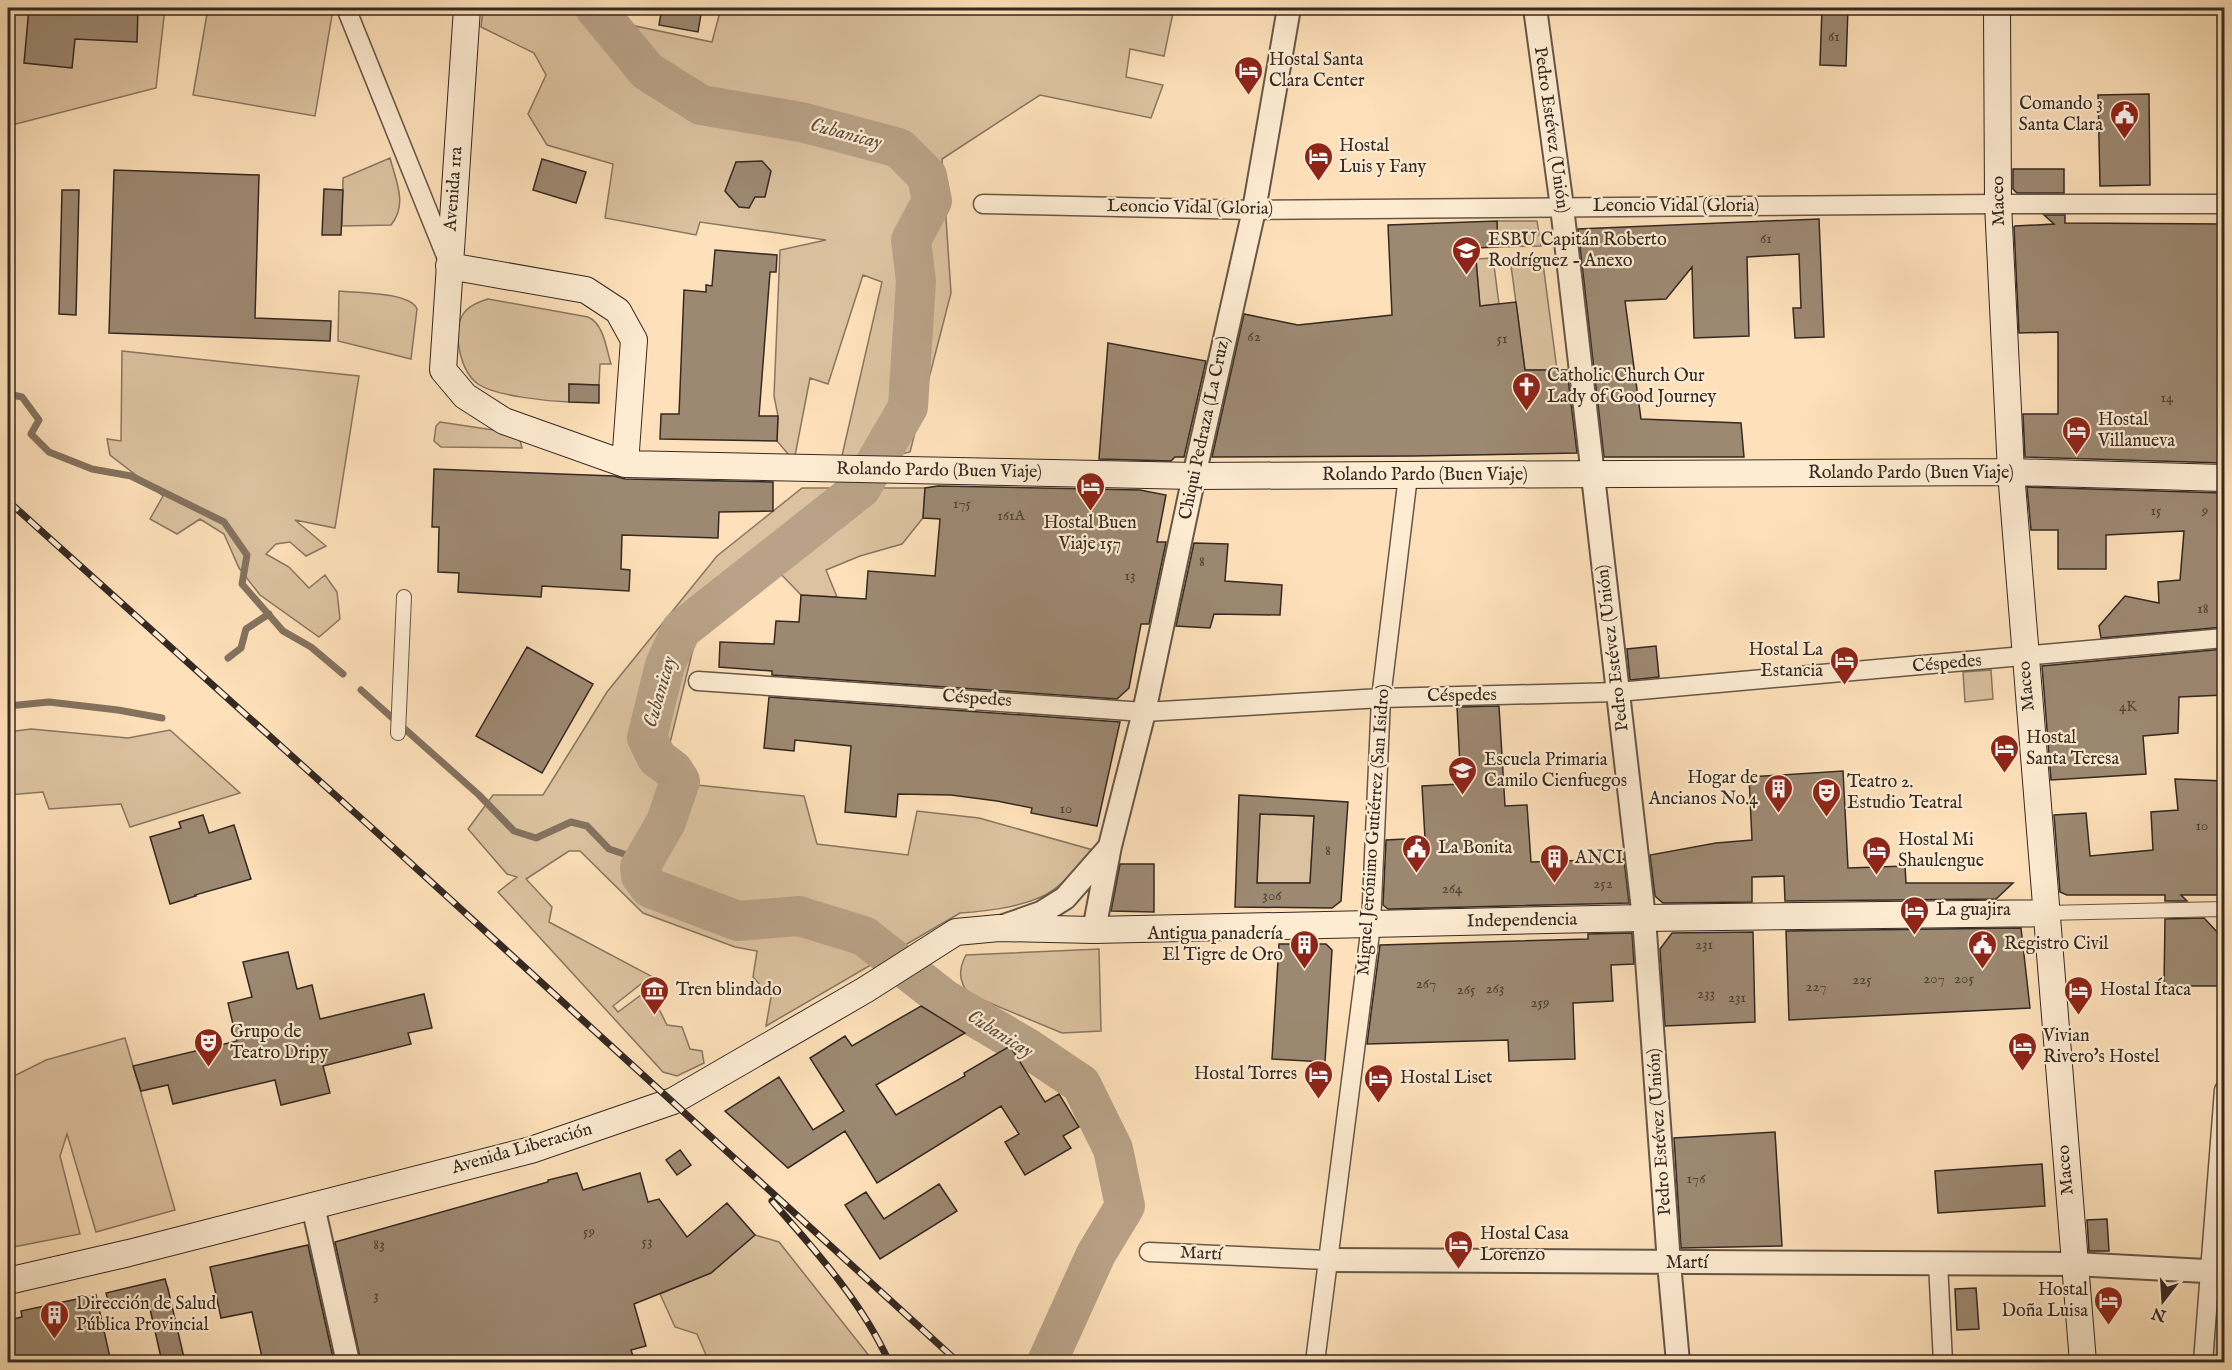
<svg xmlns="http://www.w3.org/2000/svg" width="2232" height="1370" font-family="'IM FELL English',serif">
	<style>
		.green { fill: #dcc2a0; stroke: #887662; stroke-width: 1.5 }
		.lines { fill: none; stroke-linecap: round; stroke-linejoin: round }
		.stream { stroke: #84725f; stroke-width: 7 }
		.river { stroke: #b9a287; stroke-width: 40 }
		.building { fill: #9d8972; stroke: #342923; stroke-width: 1.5; fill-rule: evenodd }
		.pedestrian-casing { stroke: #665749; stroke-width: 16 }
		.minor-casing { stroke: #665749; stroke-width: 21 }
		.tertiary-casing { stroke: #665749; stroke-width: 26 }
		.secondary-casing { stroke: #342923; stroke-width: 28 }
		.pedestrian { stroke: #feecd2; stroke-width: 14 }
		.minor { stroke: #feecd2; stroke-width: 18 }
		.tertiary { stroke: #feecd2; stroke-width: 22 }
		.secondary { stroke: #feecd2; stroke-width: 26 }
		.rail-casing { stroke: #342923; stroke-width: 7 }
		.rail { stroke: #feecd2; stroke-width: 4.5; stroke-dasharray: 14; stroke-linecap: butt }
		.labels { text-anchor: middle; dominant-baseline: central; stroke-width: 4.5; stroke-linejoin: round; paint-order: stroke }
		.number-label { font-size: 15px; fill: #4e4137 }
		.poi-label { font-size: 18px; fill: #342923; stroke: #feecd2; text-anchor: start }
		.street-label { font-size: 18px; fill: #342923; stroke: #feecd2 }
		.water-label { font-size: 20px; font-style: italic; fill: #5c4d41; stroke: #feecd2 }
	</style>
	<rect width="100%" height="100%" fill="#fee1ba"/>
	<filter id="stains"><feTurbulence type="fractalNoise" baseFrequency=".00333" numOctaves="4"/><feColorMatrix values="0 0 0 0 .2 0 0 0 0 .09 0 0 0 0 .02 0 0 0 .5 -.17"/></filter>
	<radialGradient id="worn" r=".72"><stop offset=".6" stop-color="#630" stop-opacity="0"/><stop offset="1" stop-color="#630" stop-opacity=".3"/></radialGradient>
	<path class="green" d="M8,8H165L156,88L8,126Z
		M208,8L333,9L315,116L193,95Z
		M483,8H612L621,23L712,42L721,8H1174L1164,56L1130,49L1126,77L1163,85L1151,118L1040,95L942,159L951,293L910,452L877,460H841L882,282L863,275L828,384L810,378L794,461L777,441L778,416L774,396L780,250L826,240L700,222L696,235L605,218L613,164L547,145L528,114L546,75L534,53L481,27Z
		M390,158C396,181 408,205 391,225L342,226L343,178Z
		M1497,221H1537L1541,246L1498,247Z
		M1542,256L1557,370H1525L1510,258Z
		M1493,258L1499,304L1480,306L1476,259Z
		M339,291C357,293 410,292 417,309L411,359L338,341Z
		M488,299L588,317C604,324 606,348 611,364H600L599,385L569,384V402C547,401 495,396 478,384C461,372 452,334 462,316C467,306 479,302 488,299Z
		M122,351L359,376L335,528L295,520L326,546L306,556L290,542L276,544L266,554L289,567L309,588L325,575L337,592L340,619L319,637L260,595L239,568L224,534L200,519L177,534L150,519L163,496L110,455L107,439L121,441Z
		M440,422L514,433L519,436L522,448L441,447L434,441L436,426Z
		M802,488H925L923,518L902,544L860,556L826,570L837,597L801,595L776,569L695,641L667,755L687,784L804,796L817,844L908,855L917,811L979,818L1093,850C1078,866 1062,888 1041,897C1016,908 987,911 960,913L766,1026L771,997L753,977L757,951L735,947L643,913L580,851H569L526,879L552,907L549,922L651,976L613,1006L618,1012L649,989L663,995L657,1005L667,1025L682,1027L690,1049L702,1051L704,1063L677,1076L663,1072L498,892L517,877L507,874L468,829L493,795H543L607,692L717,556Z
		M1991,670L1993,699L1965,702L1963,672Z
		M31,729L128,738L170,730L240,793L130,827L121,804L49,809L43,792L8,795V732Z
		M1260,814L1314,816L1310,883H1257Z
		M1099,949L1101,1031L1062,1033L968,994C959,980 958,970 966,955Z
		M125,1038L175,1210L96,1232L67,1134L60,1156L80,1234L8,1248V1079L46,1060Z
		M755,1235L779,1242L874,1362H709L697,1334L675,1327L660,1294L712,1272Z
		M2216,1281L2224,1282V1359L2211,1357Z"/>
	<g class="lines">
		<path class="stream" d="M8,394L22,397L39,420L31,434L49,452L92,469L131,476L224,522L247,555L242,584L283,631L311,647L343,674
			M228,658L241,648L246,629L269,614
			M361,690L479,795L514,831L536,838L571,822L587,826L609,849L627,855
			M8,706L49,702L118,710L162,718"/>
		<path class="river" d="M595,8L647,71L701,105L801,122L899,148L927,176L932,201L911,240L916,281L908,407L861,488L681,630L665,665L647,738L657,758L673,770L680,781L666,822L640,867L641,876L650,888L738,921L799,916L864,936L944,999L1029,1049L1081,1084L1113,1149L1125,1206L1096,1254L1047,1362"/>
	</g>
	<path class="building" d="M29,8H138L137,42L75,39L72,68L24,63Z
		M662,8H702L698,32L659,25Z
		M1822,8H1848L1846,66L1820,65Z
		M2149,94L2150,185L2100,186L2098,95Z
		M542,159L586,172L576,203L533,190Z
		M762,161L771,171L765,197H755L749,208L739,207L725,191L736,162Z
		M2013,169H2064V193H2017L2013,189Z
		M114,170L259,175L255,318L331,321L330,341L109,333Z
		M324,189L343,190L341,235H322Z
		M62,190H79L76,315L59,314Z
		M2044,215H2065V223L2224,224V463L2025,457L2023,414H2058V332L2019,333L2014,227L2015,226L2054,224Z
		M1819,219L1824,337L1795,338L1793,308H1801L1799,254L1747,257L1749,336L1694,338L1692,267L1666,299L1625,301L1641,419L1741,423L1744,457H1604L1578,229Z
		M1497,221L1498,247L1475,248L1480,306L1516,302L1525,370H1567L1577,453L1414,456L1212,457L1244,314L1298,325L1392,315L1388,225Z
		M715,250L777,255L776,272H770L759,416H778L777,441L660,439L661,414H679L684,290L706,292V285L712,286Z
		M1108,343L1206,361L1184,457H1175L1171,461L1099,459Z
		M569,384L599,385V403L569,402Z
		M434,469L614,476L625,479L773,482V511L719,512L718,538L622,535L621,569L630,570L629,591L542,586L541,597L458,592L459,573L438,572L439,527H432Z
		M938,486L1140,490L1166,495L1157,542H1166L1149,624H1141L1129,688L1117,699L772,675V671L719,667L720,642L774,644L776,621L799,622L801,595L866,599L868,571L935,576L940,519L923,518L925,488Z
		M2027,487L2224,493V627L2101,638L2099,626L2125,596L2159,603L2158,582L2180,580L2184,531L2106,535V569H2058V530H2031Z
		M1194,543L1228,544L1225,581L1282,585L1280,615L1214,614L1210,628L1176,626Z
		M1656,646L1659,677L1630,680L1627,649Z
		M527,647L593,684L542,773L476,736Z
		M2224,649V695L2179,697L2178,733L2143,736L2146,774L2051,780L2042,666Z
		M769,697L1120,722L1097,826L1031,813L1032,808L997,801L951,795L898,794L896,817L845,812L851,746L795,740L794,751L764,748Z
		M1499,706L1505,806L1527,805L1531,862L1624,859L1629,903L1388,909L1383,905L1386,840L1425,838L1422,786L1461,784L1457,707Z
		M1843,771L1848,868L1905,866L1906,883H2013L1996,899L1785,901L1784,876L1752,877V902L1663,903L1655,896L1650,855L1716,843L1752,840L1749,777Z
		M2175,779L2224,781V895H2181L2187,901H2165V895H2067L2060,892L2054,815L2086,813L2090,856L2153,850L2151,812L2178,810Z
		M1239,795L1348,802L1341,901L1332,908L1235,907ZM1260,814L1314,816L1310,883H1257Z
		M203,815L209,833L234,825L251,879L195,895L196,896L170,904L150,837L181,828L179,822Z
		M1120,864H1154V912L1111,911Z
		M2204,918L2220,935V986H2164L2165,919Z
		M2021,928L2030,1008L1789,1020L1786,931Z
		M1753,932L1755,1022L1665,1026L1660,949L1672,933Z
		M1632,933L1634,964L1611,965L1613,1001L1573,1003L1575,1059L1509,1061L1508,1040L1367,1044L1380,945L1588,939V934Z
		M1279,944H1326L1332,950L1325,1062L1272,1059Z
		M288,952L297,989L312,985L320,1019L424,994L432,1028L408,1033L411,1044L323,1066L330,1093L281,1105L275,1080L173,1104L168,1085L141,1091L133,1066L237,1041L228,1003L252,997L243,962Z
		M921,1006L965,1033L876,1085L896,1115L965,1076L964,1073L1010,1046L1045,1102L1059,1094L1079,1127L1063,1136L1071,1148L1025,1175L1005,1142L1019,1134L1001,1106L877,1183L845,1131L788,1168L725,1111L779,1077L813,1130L844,1111L810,1058L845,1036L852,1046Z
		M1775,1132L1782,1246L1681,1248L1674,1138Z
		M680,1150L691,1165L677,1175L666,1160Z
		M2042,1164L2045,1206L1938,1213L1935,1171Z
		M577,1173L583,1190L640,1173L648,1202L659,1199L687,1237L727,1203L755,1235L711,1273L634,1304L646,1346L631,1350L635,1362H361L335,1242L548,1182V1180Z
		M939,1184L957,1211L880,1259L845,1205L866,1192L884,1219Z
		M2107,1219L2109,1251H2089L2087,1220Z
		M308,1245L334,1362H263L252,1312L221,1318L210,1267Z
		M165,1279L168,1289L185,1362H162L148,1300L110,1308L106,1293Z
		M1976,1288L1979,1329L1957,1330L1955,1289Z
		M96,1295L111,1362H8V1320L22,1317L21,1311Z"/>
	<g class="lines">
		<defs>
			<path id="pedestrian" d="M398,733L404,597
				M2045,913L2224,909"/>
			<path id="minor" d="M346,8L448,261
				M983,204L1254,210L1998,204H2224
				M698,681L1144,712L1381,698L1618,692L2224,638
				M1149,1252L1327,1260
				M1938,1263L1943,1362
				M1315,1362L1371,925L1381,698L1408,476
				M2203,1362L2224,1090"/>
			<path id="tertiary" d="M1535,8L1562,207L1644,918L1669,1263L1678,1362
				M1004,926L1041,913L1065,898L1108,849
				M1094,930L1110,846L1144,712L1194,476L1254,210L1289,8
				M313,1206L348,1362
				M1327,1260L2074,1264L2224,1272"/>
			<path id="secondary" d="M467,8L443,370L465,396L504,421L625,464L1194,476L2011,472L2224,478
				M1997,8L1998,204L2011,472L2083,1362
				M449,266L586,290L618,311L634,340L625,464
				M8,1281L129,1253L531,1150L673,1101L865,990L956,932L999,928L1094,930L1644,918L2045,913"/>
		</defs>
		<use href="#pedestrian" class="pedestrian-casing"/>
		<use href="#minor" class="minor-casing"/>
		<use href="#tertiary" class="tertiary-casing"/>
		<use href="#secondary" class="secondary-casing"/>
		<use href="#pedestrian" class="pedestrian"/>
		<use href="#minor" class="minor"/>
		<use href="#tertiary" class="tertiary"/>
		<use href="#secondary" class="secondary"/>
		<defs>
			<path id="rail" d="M8,501L373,829L958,1362
				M772,1201C815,1250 862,1302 889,1362"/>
		</defs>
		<use href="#rail" class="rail-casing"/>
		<use href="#rail" class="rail"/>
	</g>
	<defs>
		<symbol id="hotel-pin" viewBox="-11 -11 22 30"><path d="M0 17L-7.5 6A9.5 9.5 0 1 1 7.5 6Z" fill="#8f2418" stroke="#feecd2"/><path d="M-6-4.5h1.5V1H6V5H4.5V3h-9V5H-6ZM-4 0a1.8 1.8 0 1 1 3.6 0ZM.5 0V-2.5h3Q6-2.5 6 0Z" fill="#fff"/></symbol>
		<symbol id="civic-pin" viewBox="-11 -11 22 30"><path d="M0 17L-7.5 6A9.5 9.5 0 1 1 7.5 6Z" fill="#8f2418" stroke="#feecd2"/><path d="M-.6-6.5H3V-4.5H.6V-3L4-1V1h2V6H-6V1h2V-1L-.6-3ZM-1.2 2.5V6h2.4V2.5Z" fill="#fff"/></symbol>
		<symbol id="school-pin" viewBox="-11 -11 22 30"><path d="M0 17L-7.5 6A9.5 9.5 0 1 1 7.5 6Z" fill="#8f2418" stroke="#feecd2"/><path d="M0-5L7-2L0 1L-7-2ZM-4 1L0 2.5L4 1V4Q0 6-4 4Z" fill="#fff"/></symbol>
		<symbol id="church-pin" viewBox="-11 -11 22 30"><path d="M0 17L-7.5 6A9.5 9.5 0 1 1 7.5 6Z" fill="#8f2418" stroke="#feecd2"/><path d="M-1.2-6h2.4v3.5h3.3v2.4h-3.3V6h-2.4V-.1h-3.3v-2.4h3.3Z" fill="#fff"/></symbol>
		<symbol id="building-pin" viewBox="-11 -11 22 30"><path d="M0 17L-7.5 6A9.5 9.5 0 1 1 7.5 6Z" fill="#8f2418" stroke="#feecd2"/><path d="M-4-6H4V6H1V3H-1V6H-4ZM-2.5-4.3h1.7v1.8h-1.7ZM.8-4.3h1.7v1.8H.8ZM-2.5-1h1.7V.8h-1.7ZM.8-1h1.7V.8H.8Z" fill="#fff"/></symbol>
		<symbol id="theatre-pin" viewBox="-11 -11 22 30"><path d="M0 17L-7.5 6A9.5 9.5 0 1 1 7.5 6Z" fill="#8f2418" stroke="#feecd2"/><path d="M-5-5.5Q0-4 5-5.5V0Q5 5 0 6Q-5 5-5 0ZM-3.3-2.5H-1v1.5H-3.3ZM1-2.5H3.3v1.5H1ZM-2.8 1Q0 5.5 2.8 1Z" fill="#fff"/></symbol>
		<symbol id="museum-pin" viewBox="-11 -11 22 30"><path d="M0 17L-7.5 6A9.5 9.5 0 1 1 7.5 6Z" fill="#8f2418" stroke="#feecd2"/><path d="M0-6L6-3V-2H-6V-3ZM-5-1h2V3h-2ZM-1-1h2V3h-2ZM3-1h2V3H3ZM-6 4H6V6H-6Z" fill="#fff"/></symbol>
	</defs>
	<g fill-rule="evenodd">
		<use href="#hotel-pin" x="1232" y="54" width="33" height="45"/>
		<use href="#civic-pin" x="2108" y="98" width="33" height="45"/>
		<use href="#hotel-pin" x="1302" y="140" width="33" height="45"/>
		<use href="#school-pin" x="1450" y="234" width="33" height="45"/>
		<use href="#church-pin" x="1510" y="370" width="33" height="45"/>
		<use href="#hotel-pin" x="2060" y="414" width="33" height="45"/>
		<use href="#hotel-pin" x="1074" y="470" width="33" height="45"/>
		<use href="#hotel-pin" x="1828" y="644" width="33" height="45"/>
		<use href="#hotel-pin" x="1988" y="732" width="33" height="45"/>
		<use href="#school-pin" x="1446" y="754" width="33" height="45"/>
		<use href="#building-pin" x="1762" y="772" width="33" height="45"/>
		<use href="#theatre-pin" x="1810" y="776" width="33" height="45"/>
		<use href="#civic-pin" x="1400" y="832" width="33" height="45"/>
		<use href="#hotel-pin" x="1860" y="834" width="33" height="45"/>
		<use href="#building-pin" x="1538" y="842" width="33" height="45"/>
		<use href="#hotel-pin" x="1898" y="894" width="33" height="45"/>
		<use href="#building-pin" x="1288" y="928" width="33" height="45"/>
		<use href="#civic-pin" x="1966" y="928" width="33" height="45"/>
		<use href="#museum-pin" x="638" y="974" width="33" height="45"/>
		<use href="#hotel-pin" x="2062" y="974" width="33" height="45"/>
		<use href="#theatre-pin" x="192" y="1026" width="33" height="45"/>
		<use href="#hotel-pin" x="2006" y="1030" width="33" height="45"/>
		<use href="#hotel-pin" x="1302" y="1058" width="33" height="45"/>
		<use href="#hotel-pin" x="1362" y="1062" width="33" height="45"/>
		<use href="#hotel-pin" x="1442" y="1228" width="33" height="45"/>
		<use href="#hotel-pin" x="2092" y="1284" width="33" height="45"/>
		<use href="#building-pin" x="38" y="1298" width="33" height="45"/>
	</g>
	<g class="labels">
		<g class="number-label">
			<text x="1834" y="36">61</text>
			<text x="1766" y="238">61</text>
			<text x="1254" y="336">62</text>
			<text x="1502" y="338">51</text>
			<text x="2167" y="397">14</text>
			<text x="962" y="503">175</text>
			<text x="2156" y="510">15</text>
			<text x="2205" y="510">9</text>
			<text x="1011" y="515">161A</text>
			<text x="1202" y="561">8</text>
			<text x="1130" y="575">13</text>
			<text x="2203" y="608">18</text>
			<text x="2128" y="706">4K</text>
			<text x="1066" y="808">10</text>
			<text x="2202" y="825">10</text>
			<text x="1328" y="850">8</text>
			<text x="1603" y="883">252</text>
			<text x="1452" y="888">264</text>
			<text x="1272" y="895">306</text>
			<text x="1704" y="944">231</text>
			<text x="1934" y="978">207</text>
			<text x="1964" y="978">205</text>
			<text x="1862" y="979">225</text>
			<text x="1426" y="983">267</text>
			<text x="1816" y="986">227</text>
			<text x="1495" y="988">263</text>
			<text x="1466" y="989">265</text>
			<text x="1706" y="993">233</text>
			<text x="1737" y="997">231</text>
			<text x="1540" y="1002">259</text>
			<text x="1696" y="1178">176</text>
			<text x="589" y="1231">59</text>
			<text x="647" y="1241">53</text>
			<text x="379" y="1244">83</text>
			<text x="376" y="1295">3</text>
		</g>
		<g class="poi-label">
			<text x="1269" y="60">Hostal Santa<tspan x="1269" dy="21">Clara Center</tspan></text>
			<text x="2103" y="104" text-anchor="end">Comando 3<tspan x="2103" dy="21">Santa Clara</tspan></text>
			<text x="1339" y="146">Hostal<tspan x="1339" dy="21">Luis y Fany</tspan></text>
			<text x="1488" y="240">ESBU Capitán Roberto<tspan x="1488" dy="21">Rodríguez - Anexo</tspan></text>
			<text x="1547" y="376">Catholic Church Our<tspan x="1547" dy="21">Lady of Good Journey</tspan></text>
			<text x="2098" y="420">Hostal<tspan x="2098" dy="21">Villanueva</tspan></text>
			<text x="1090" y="523" text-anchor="middle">Hostal Buen<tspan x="1090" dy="21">Viaje 157</tspan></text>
			<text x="1823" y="650" text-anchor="end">Hostal La<tspan x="1823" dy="21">Estancia</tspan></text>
			<text x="2026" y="738">Hostal<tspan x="2026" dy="21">Santa Teresa</tspan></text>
			<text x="1484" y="760">Escuela Primaria<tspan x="1484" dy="21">Camilo Cienfuegos</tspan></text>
			<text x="1758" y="778" text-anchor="end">Hogar de<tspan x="1758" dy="21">Ancianos No.4</tspan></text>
			<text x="1847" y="782">Teatro 2.<tspan x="1847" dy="21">Estudio Teatral</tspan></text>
			<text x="1898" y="840">Hostal Mi<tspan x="1898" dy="21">Shaulengue</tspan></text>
			<text x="1438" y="848">La Bonita</text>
			<text x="1575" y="858">ANCI</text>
			<text x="1936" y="910">La guajira</text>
			<text x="1283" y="934" text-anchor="end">Antigua panadería<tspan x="1283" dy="21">El Tigre de Oro</tspan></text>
			<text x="2004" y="944">Registro Civil</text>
			<text x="676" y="990">Tren blindado</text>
			<text x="2100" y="990">Hostal Ítaca</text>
			<text x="230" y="1032">Grupo de<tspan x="230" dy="21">Teatro Dripy</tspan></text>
			<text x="2043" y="1036">Vivian<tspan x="2043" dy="21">Rivero's Hostel</tspan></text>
			<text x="1297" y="1074" text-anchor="end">Hostal Torres</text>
			<text x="1400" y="1078">Hostal Liset</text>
			<text x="1480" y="1234">Hostal Casa<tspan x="1480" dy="21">Lorenzo</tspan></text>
			<text x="2088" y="1290" text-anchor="end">Hostal<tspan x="2088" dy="21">Doña Luisa</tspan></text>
			<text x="76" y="1304">Dirección de Salud<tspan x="76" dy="21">Pública Provincial</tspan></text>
		</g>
		<g class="street-label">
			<text transform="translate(1551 130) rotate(82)">Pedro Estévez (Unión)</text>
			<text transform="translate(454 189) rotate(-86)">Avenida 1ra</text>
			<text transform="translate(1999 201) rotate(-91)">Maceo</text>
			<text x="1676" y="206">Leoncio Vidal (Gloria)</text>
			<text transform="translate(1190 208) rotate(1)">Leoncio Vidal (Gloria)</text>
			<text transform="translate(1205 428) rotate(-78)">Chiqui Pedraza (La Cruz)</text>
			<text transform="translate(939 471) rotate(1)">Rolando Pardo (Buen Viaje)</text>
			<text x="1911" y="473">Rolando Pardo (Buen Viaje)</text>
			<text x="1425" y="475">Rolando Pardo (Buen Viaje)</text>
			<text transform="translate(1613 648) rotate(-97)">Pedro Estévez (Unión)</text>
			<text transform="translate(1947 664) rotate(-5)">Céspedes</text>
			<text transform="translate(2027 686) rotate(-95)">Maceo</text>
			<text transform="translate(1462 696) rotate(-1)">Céspedes</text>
			<text transform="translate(977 699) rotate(4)">Céspedes</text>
			<text transform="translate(1374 830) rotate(-86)">Miguel Jerónimo Gutiérrez (San Isidro)</text>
			<text transform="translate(1522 921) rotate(-1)">Independencia</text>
			<text transform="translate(1660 1132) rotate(-94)">Pedro Estévez (Unión)</text>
			<text transform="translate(522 1149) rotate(-16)">Avenida Liberación</text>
			<text transform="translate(2066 1170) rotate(-95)">Maceo</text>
			<text transform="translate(1201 1254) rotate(3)">Martí</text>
			<text x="1687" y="1263">Martí</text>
		</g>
		<g class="water-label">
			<text transform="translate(846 134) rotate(15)">Cubanicay</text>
			<text transform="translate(660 692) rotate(-74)">Cubanicay</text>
			<text transform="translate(1000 1034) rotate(32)">Cubanicay</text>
		</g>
	</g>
	<rect width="2232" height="1370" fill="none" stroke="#fee1ba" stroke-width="30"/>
	<rect x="9" y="9" width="2214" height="1352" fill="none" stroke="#342923" stroke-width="3"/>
	<rect x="15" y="15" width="2202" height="1340" fill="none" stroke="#342923" stroke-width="1.5"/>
	<g transform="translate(2163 1301) rotate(197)" stroke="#feecd2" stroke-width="4.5" paint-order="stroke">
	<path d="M0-4.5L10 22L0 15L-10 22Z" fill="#342923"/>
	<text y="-9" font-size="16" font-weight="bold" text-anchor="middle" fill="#342923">N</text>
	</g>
	<rect width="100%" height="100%" filter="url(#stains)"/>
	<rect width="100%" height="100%" fill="url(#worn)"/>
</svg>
